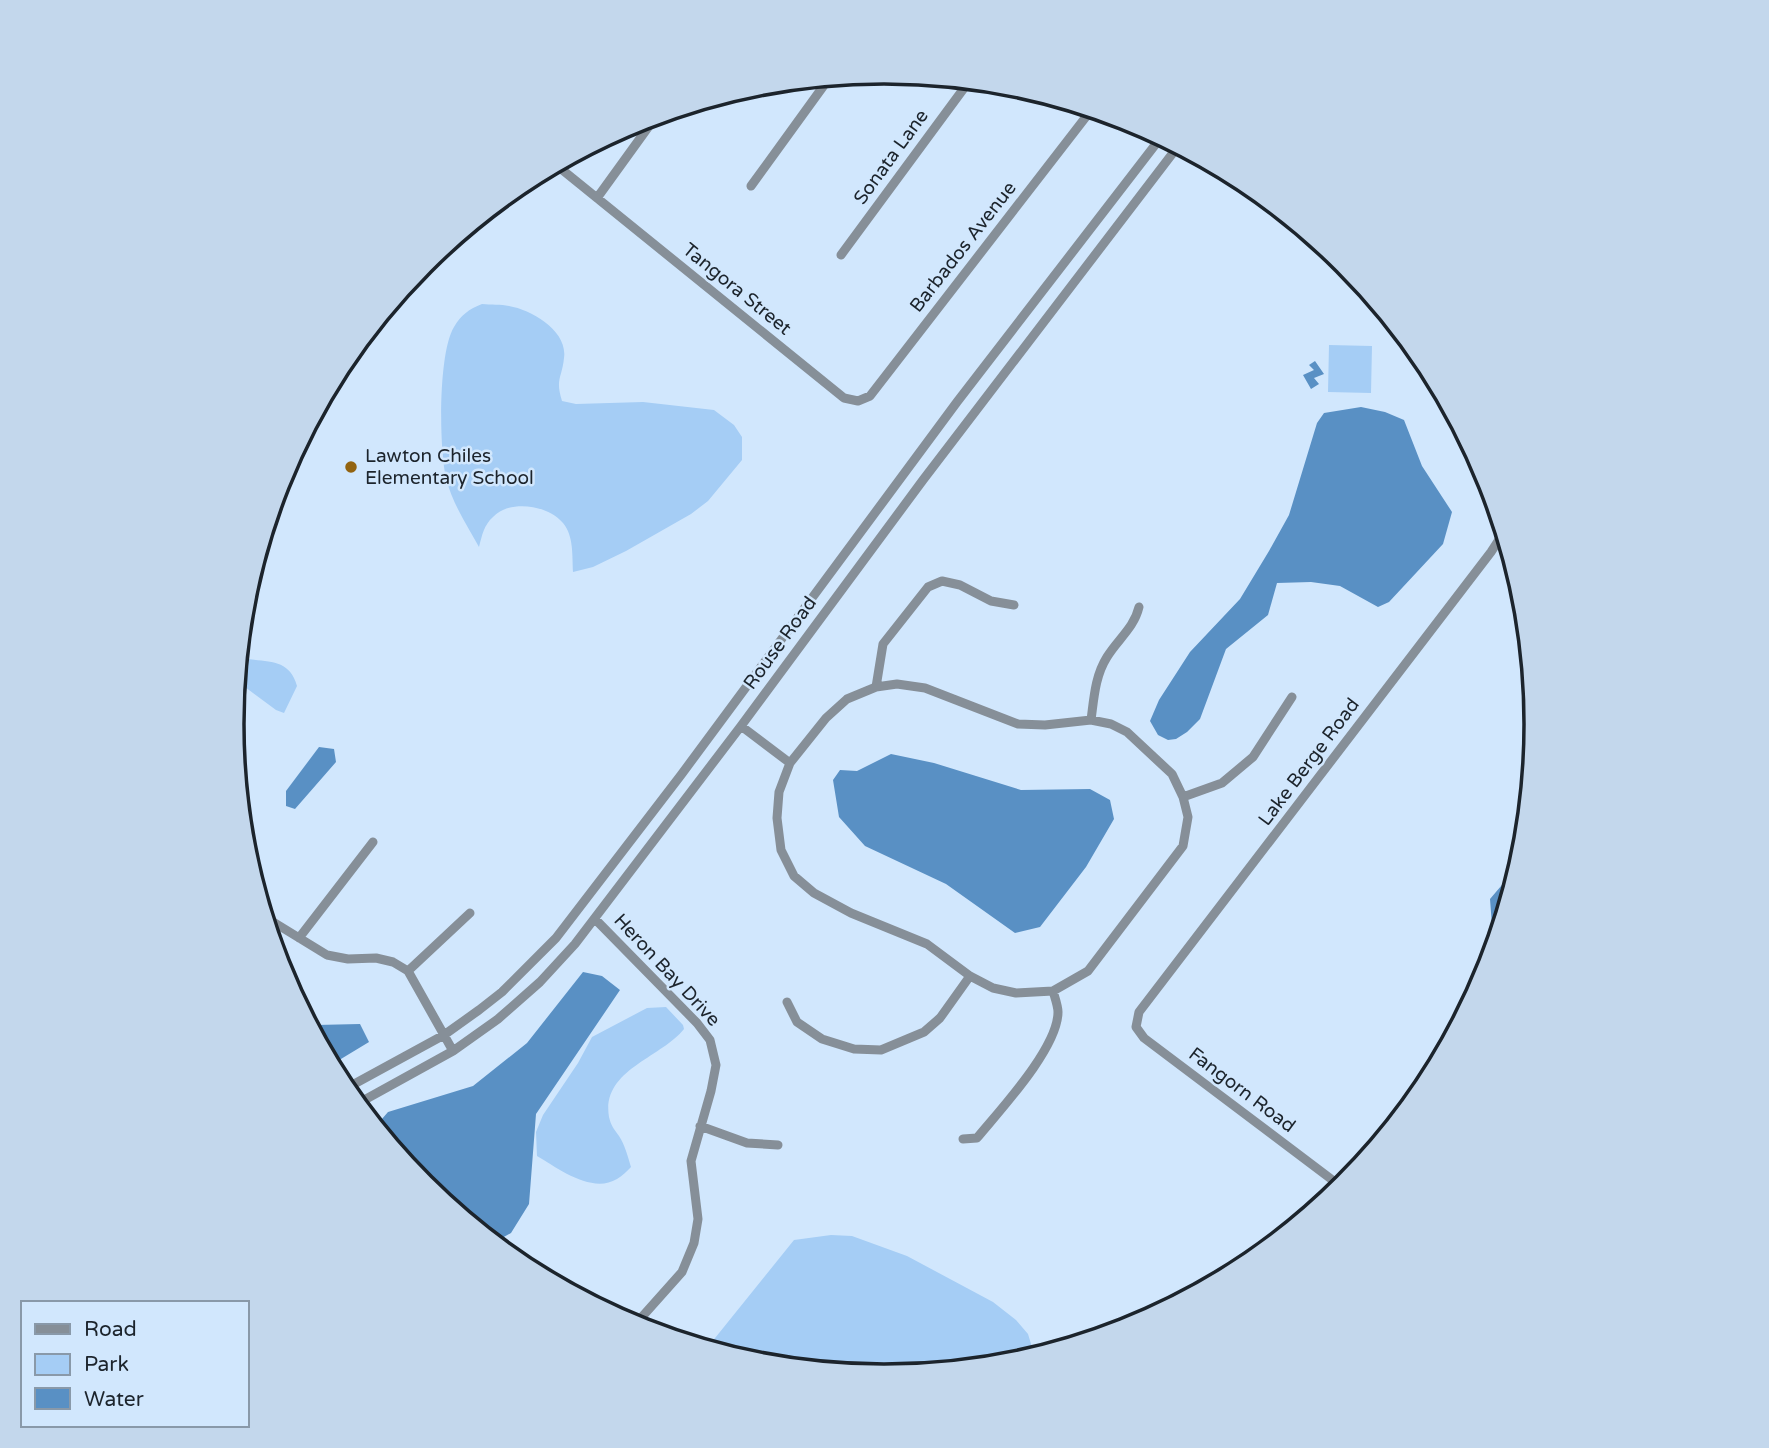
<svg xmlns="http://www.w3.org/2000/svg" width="1769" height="1448" font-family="'Varela Round',sans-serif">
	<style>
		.green { fill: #a5cdf5 }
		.water { fill: #5990c4 }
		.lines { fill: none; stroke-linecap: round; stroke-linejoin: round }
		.minor { stroke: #868f98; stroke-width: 9 }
		.poi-dot { fill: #926310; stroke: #d1e7fd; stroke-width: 2.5 }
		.labels { text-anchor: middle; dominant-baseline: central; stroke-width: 5; stroke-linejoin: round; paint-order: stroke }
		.street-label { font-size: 19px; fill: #1c242c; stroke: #d1e7fd }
		.poi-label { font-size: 19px; fill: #1c242c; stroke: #d1e7fd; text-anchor: start }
		.rim { fill: none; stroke: #1c242c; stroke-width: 3.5 }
	</style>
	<rect width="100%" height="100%" fill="#d1e7fd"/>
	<path class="green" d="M482,304C491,305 501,304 509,306C532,310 568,331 564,358C562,378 555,379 562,401L576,404L643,402L714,410L734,425L742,437V460L708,501L691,514L626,551L593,567L573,572C572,556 574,536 563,523C548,505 510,499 493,517C484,525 482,535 479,547C467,525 452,503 446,478C439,448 438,353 454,327C461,315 469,309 482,304Z
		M1329,345L1372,346L1371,393L1328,392Z
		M248,659C271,662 290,660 297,686L284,713L276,710L237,681L239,660Z
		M666,1007L683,1025L684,1029C661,1058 601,1070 609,1117C611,1126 614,1129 619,1136C625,1145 628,1157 631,1167C627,1171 622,1176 617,1179C592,1194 559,1169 537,1156L536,1132L543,1115L578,1063L592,1037L647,1008Z
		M831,1235L852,1236L907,1256L993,1302L1016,1320L1028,1334L1035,1357L1011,1364L885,1376L757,1364L707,1348L794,1240Z"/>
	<path class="water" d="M1315,361L1324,374L1314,378L1319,384L1311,389L1303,375L1314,370L1309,365Z
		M1361,407L1385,412L1404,420L1422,466L1452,512L1443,544L1389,602L1378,607L1340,586L1311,582L1277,583L1268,615L1226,649L1200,719L1187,732L1176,739L1168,740L1158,735L1150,721L1159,700L1190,652L1240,599L1269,551L1289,515L1317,423L1324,413Z
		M319,747L334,749L336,762L295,809L286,806V791Z
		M891,754L934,763L1021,790L1090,789L1110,800L1114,819L1086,867L1040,927L1015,933L946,884L865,846L839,817L833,780L840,770L857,771Z
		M1527,820L1524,852L1494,952L1490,899L1507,879Z
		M583,972L602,976L620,990L536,1114L529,1204L511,1233L493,1243L423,1185L375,1127L388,1112L473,1086L527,1043Z
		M306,1019L316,1025L360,1024L369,1042L331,1065Z"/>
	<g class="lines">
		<path class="minor" d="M555,164L844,398L858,401L870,396L1092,109
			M751,186L830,77
			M597,198L657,115
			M841,255L970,80
			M1357,276V287
			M897,684L925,688L1018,724L1045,725L1091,720L1111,724L1127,732L1172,774L1183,797L1188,817L1183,846L1088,971L1053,991L1016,993L993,988L970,976L927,944L851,913L814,893L794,876L781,850L777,818L779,792L790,763L826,718L847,699L876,687Z
			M876,687L883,644L928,587L942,581L960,585L991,601L1014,605
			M1091,720C1094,698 1095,676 1107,657C1118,639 1134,628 1139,607
			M741,726L790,763
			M1183,797L1222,783L1253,757L1292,697
			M242,820L244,812
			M265,917L327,955L348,959L376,958L393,962L408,971L453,1051
			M595,919L697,1023L710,1040L716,1065L711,1091L691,1161L698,1219L694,1243L682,1272L641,1318
			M299,938L373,842
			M408,971L470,913
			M787,1002L797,1022L822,1039L854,1049L881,1050L924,1032L940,1018L970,976
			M345,1089L444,1035L479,1010L502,992L556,938L681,775L957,402L1162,136
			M357,1104L453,1051L498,1019L540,982L575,944L741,726L923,480L1179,145
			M700,1126L747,1143L778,1145
			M963,1139L977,1138C1000,1110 1058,1048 1058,1012C1058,1006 1055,998 1053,991
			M1343,1188L1144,1038L1136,1027L1139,1012L1491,552L1504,532"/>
	</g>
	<circle class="poi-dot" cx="351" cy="467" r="7"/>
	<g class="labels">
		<g class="street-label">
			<text transform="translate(891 157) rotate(-54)">Sonata Lane</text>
			<text transform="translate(963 247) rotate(-52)">Barbados Avenue</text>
			<text transform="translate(737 289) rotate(39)">Tangora Street</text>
			<text transform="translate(780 643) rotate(-54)">Rouse Road</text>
			<text transform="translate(1309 762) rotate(-53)">Lake Berge Road</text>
			<text transform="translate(667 970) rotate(47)">Heron Bay Drive</text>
			<text transform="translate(1242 1090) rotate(37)">Fangorn Road</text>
		</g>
		<g class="poi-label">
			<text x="365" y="456">Lawton Chiles<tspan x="365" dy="22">Elementary School</tspan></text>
		</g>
	</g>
	<path d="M0 0H1769V1448H0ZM244 724a640 640 0 1 1 1280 0a640 640 0 1 1-1280 0Z" fill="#c3d7ec" fill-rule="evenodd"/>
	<path class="rim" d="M244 724a640 640 0 1 1 1280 0a640 640 0 1 1-1280 0Z"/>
	<rect x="21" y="1301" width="228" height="126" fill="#d1e7fd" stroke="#8999a9" stroke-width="2"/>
	<rect x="35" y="1324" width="35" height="10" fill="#868f98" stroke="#8999a9" stroke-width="2"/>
	<text x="84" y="1336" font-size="21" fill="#1c242c">Road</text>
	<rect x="35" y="1354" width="35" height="21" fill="#a5cdf5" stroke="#8999a9" stroke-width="2"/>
	<text x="84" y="1371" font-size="21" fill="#1c242c">Park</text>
	<rect x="35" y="1388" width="35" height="21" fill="#5990c4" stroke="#8999a9" stroke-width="2"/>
	<text x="84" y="1406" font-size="21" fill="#1c242c">Water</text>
</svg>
